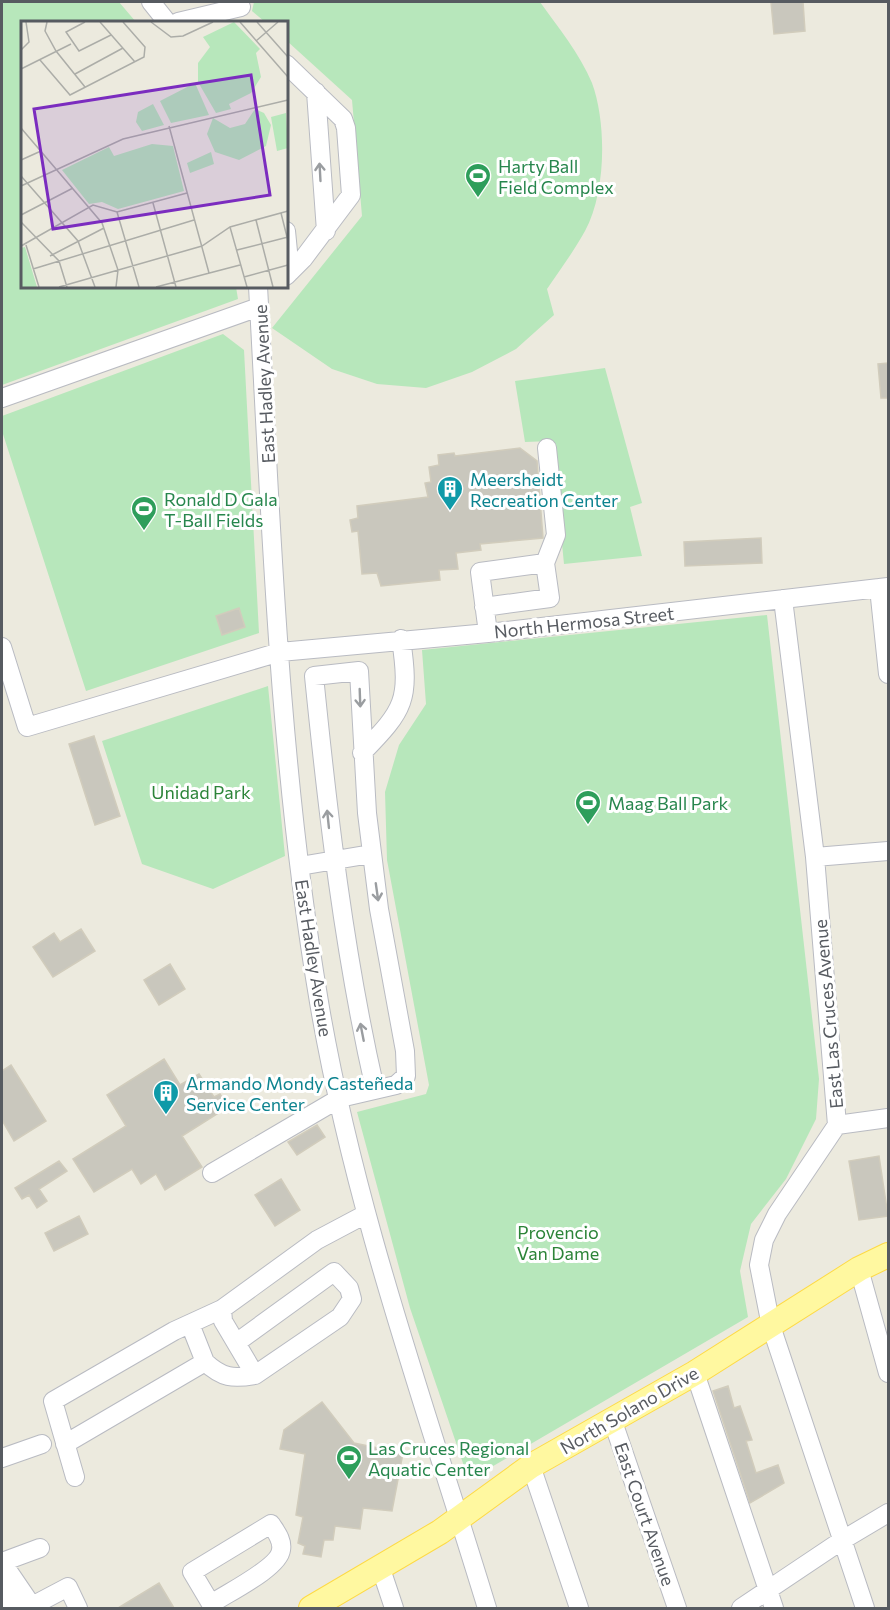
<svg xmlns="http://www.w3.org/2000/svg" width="890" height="1610" font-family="Commissioner,sans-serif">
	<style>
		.green { fill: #b7e7bb }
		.building { fill: #c9c7bd; stroke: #d1ccbc; stroke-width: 1.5 }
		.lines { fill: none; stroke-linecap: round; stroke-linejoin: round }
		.minor-casing { stroke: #b9bbc2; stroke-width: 20 }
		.major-casing { stroke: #feda45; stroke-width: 26 }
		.minor { stroke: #fff; stroke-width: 18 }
		.major { stroke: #fff8a0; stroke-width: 24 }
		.oneway { stroke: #9a9da0 }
		.labels { text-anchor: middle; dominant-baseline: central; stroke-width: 6; stroke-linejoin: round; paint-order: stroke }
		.leisure-label { font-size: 18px; fill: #27864d; stroke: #fff; text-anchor: start }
		.street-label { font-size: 18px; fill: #575b61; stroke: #fff }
		.culture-label { font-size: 18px; fill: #0d838f; stroke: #fff; text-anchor: start }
		.park-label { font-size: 18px; fill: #2c8438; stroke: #fff }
		.inset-road { fill: none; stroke: #acada8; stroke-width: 1.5 }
		.view { fill: #7b2cbf; fill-opacity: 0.15; stroke: #7b2cbf; stroke-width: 3 }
		.inset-edge { fill: none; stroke: #575b61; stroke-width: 3 }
	</style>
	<rect width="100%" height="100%" fill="#eceade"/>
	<path class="green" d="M2,2H119L136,22H22V286L236,287L238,299L2,385Z
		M254,2H540C558,27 580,54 592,83C607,124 606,193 585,231C574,251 560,270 547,289L554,315L516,349L472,372L426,388L377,384L332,369L272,328L362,216L352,100L287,41L286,22H265L252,11Z
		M223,334L244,350L259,633L86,691L2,431V416Z
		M605,368L642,503L630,507L642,556L564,564L552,441L525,442L515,381Z
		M767,615L819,1079L816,1119L786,1179L751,1224L740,1271L748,1317L476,1476L465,1469L410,1308L357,1112L426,1094L429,1085L387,860L385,792L399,745L426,704L422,650Z
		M268,686L285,856L213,889L142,864L102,741Z"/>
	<path class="building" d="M771,2H803L805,31L774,34Z
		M888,363V398H881L878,364Z
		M520,448L537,461L543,538L480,544L481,550L456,553L458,569L439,570L440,580L381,586L377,573L362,574L358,531L352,532L350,520L358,518L357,506L428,497L425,483L431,482L429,467L439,465L438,455L454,453L455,456Z
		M761,538L762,563L685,566L684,542Z
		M239,608L245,627L222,635L216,616Z
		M94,736L120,816L95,825L69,744Z
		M81,929L95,951L53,977L33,947L54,933L60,942Z
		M170,964L185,989L159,1005L144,980Z
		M164,1059L180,1085L199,1074L214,1097L220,1094L228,1107L182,1136L202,1167L165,1190L156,1174L141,1184L132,1169L94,1192L73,1159L126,1126L107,1095Z
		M11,1065L46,1121L14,1141L2,1120V1071Z
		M317,1125L325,1137L297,1155L288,1142Z
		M879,1156L888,1216L859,1220L849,1161Z
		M59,1161L67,1171L39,1189L47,1201L37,1208L29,1195L22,1199L15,1188Z
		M281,1179L300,1210L275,1226L255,1195Z
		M79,1216L88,1234L54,1251L45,1233Z
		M728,1386L734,1408L740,1406L752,1440L746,1441L756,1473L778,1465L784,1483L750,1503L713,1391Z
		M322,1402L354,1443L403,1453L392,1511L363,1508L360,1529L335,1526L333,1540H324L321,1557L303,1554L305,1546L298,1543L303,1517L296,1515L305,1454L280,1449L284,1430Z
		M159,1583L174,1608H118Z"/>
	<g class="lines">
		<defs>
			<path id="minor" d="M151,2L167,22
				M178,22L241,7
				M286,64L343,119L346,128L351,195L303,259L286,276
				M316,92L326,231
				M286,231L290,272
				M258,286C271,525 279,766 319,1002C354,1209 426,1408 487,1608
				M2,398L259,307
				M545,563L556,535L547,448
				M879,588L888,674
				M783,599L815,857L837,1125L777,1214L764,1240L759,1265L771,1326L865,1608
				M484,607L550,598L545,563L480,572L488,633
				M2,647L27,727L280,652L488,633L888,587
				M362,753C405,709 410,700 401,639
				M815,857L888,851
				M300,866L371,854
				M837,1125L888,1118
				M212,1173L340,1098L396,1085L406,1076L405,1051L379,909L367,813L359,671L314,676C328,815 344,953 375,1089
				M859,1269L888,1373
				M236,1343L334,1272L349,1288L352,1299L340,1317L255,1375L223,1321L222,1309L317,1240L366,1214
				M205,1362C222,1378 233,1379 255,1375
				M695,1373L774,1608
				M612,1419L677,1608
				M65,1444L205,1362L190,1324
				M2,1458L42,1444
				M531,1466L579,1608
				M75,1477L53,1401L174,1331L222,1309
				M271,1524C276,1532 283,1540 281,1550C279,1568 227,1593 211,1604L192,1572Z
				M2,1562L32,1606
				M2,1562L40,1548
				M380,1566L394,1608
				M2,1586L14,1608
				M34,1608L32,1606L68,1587L78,1608
				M741,1608L841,1541L888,1513"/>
			<path id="major" d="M311,1608L440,1532L531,1466L695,1373L859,1269L888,1255"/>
		</defs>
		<use href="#minor" class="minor-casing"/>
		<use href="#major" class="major-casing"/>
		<use href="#minor" class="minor"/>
		<use href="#major" class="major"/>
	</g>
	<defs><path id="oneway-shaft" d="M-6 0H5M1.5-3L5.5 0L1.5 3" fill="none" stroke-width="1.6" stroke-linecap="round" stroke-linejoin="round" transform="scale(1.5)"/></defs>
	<g class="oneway">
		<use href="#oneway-shaft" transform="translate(320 172) rotate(-93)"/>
		<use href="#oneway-shaft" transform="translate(360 698) rotate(88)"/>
		<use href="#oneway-shaft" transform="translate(328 819) rotate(-96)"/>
		<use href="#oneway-shaft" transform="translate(377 892) rotate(82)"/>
		<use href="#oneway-shaft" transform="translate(362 1032) rotate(-101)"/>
	</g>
	<defs>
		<symbol id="stadium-pin" viewBox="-11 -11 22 30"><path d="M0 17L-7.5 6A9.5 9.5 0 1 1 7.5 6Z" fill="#2e9e5b" stroke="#fff"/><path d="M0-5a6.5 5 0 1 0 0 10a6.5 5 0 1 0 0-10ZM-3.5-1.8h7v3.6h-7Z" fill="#fff"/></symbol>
		<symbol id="building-pin" viewBox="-11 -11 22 30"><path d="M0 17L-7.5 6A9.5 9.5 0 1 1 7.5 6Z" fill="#0f9aa8" stroke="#fff"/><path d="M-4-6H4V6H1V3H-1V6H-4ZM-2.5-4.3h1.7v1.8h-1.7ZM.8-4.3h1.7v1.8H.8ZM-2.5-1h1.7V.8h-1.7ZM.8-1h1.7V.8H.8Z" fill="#fff"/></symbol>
	</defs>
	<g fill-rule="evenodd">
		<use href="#stadium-pin" x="463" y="161" width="30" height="40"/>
		<use href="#building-pin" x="435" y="474" width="30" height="40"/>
		<use href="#stadium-pin" x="129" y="494" width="30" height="40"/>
		<use href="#stadium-pin" x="573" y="788" width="30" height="40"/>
		<use href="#building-pin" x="151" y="1078" width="30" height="40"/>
		<use href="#stadium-pin" x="334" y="1443" width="30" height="40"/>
	</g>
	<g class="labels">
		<g class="leisure-label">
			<text x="498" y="166">Harty Ball<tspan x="498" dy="21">Field Complex</tspan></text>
			<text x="164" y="499">Ronald D Gala<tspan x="164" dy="21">T-Ball Fields</tspan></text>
			<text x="608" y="803">Maag Ball Park</text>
			<text x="368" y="1448">Las Cruces Regional<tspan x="368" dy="21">Aquatic Center</tspan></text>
		</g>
		<g class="street-label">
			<text transform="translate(264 384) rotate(-93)">East Hadley Avenue</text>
			<text transform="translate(584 622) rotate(-6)">North Hermosa Street</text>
			<text transform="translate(314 958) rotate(81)">East Hadley Avenue</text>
			<text transform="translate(828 1014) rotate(-95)">East Las Cruces Avenue</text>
			<text transform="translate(629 1410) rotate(-30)">North Solano Drive</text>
			<text transform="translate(645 1514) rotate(71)">East Court Avenue</text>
		</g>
		<g class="culture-label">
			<text x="470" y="479">Meersheidt<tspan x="470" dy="21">Recreation Center</tspan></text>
			<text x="186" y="1083">Armando Mondy Casteñeda<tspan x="186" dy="21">Service Center</tspan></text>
		</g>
		<g class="park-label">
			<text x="201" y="792">Unidad Park</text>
			<text x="558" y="1232">Provencio<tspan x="558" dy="21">Van Dame</tspan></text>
		</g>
	</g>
	<g transform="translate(21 21)">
		<rect width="267" height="267" fill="#eceade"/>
		<path d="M213,1L239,28L235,32L240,56L230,72L208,83L210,88L195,92L177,61V42L189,26L182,16ZM174,62L188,94L150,102L139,80ZM132,83L143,104L121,110L115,101L117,91ZM234,88L243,92L250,104L245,125L218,139L194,131L186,113L192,97L209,107L224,103ZM265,92L267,127L256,130L250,96ZM131,123L152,125L163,170L97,188L81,181L68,183L41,149L88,126L93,135ZM190,131L193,143L169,152L166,142ZM4,226L16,266H0V227Z" fill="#b7e7bb"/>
		<path class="inset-road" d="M26,1L24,10L35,30L64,66M64,1L45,11L58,30L90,14M79,1L114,41M130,1L150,16L162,15L192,1M219,1L267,56M236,1L267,36M235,20L257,1M0,29L8,21L5,1M19,39L49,74L123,36L124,26L102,1M0,48L50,23M54,53L102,27M148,105L188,252M0,107L81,202L97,249L95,266M0,139L20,130M0,155L57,220L74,266M0,165L102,118L267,79M132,182L155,266M96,191L118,266M260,192L267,220M0,194L52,167M235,199L252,266M0,201L38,240L46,266M209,206L226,266M5,224L18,266M0,225L72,184L96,191L166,172M216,229L267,216M29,235L83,207M12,248L173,199M223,256L267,244M38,266L181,225L209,206L267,190M135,266L219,244"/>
		<path class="view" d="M230,54L249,174L32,208L13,88Z"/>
		<rect width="267" height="267" class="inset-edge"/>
	</g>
	<rect width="890" height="1610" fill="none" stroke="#575b61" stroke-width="6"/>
</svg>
